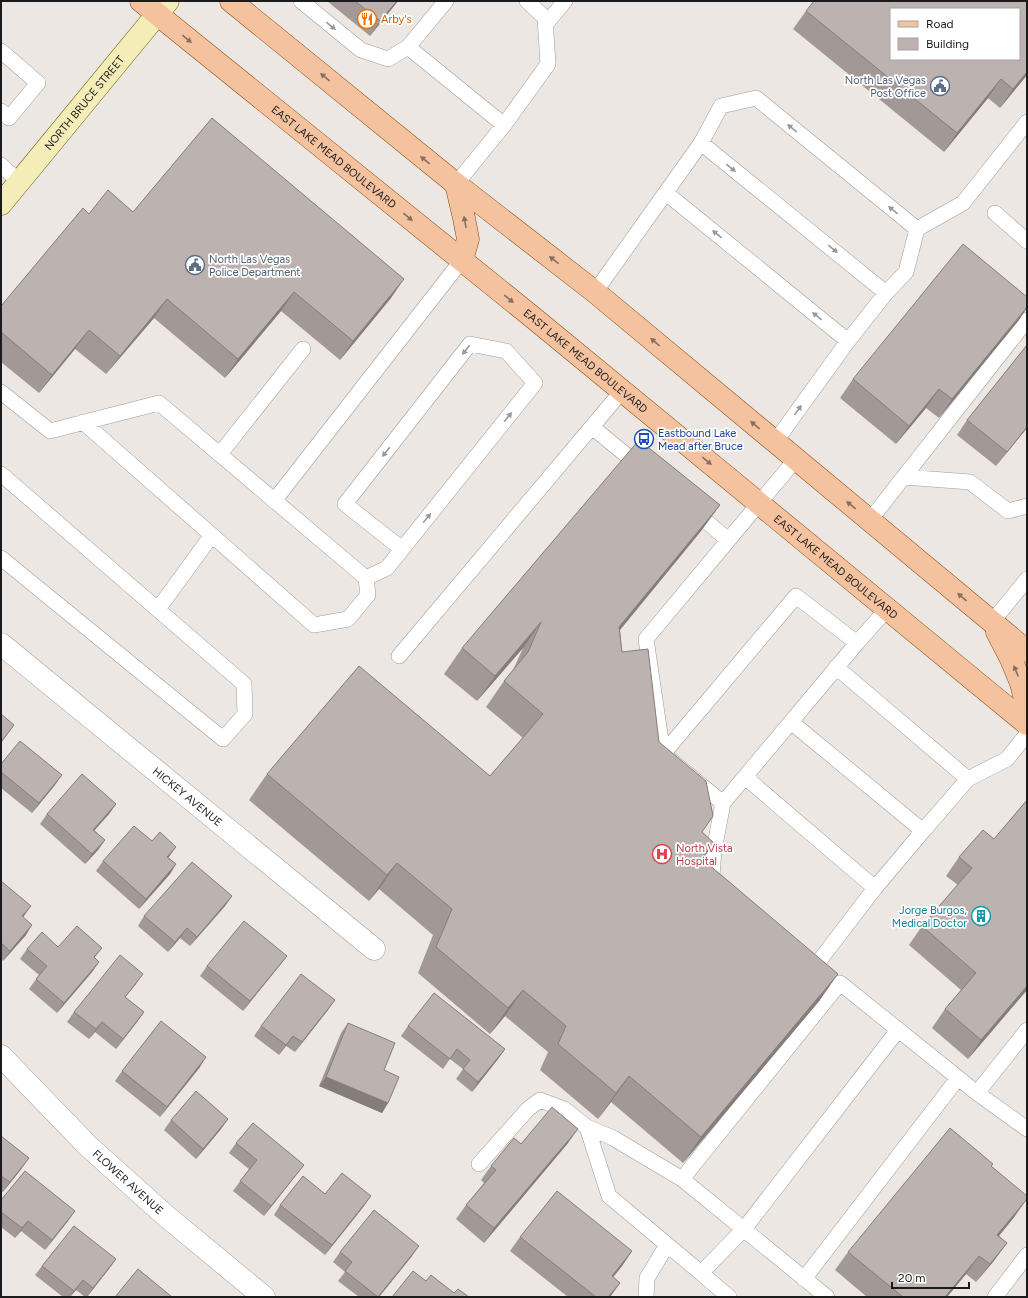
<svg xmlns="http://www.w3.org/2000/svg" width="1028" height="1298" font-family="Figtree,sans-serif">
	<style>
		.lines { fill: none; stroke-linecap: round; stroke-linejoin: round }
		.lane-casing { stroke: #9c9c9c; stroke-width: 16 }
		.street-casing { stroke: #9c9c9c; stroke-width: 23 }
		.secondary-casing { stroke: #68630d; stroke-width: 23 }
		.primary-casing { stroke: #874b0b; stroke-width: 23 }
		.lane { stroke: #fff; stroke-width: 15 }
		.street { stroke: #fff; stroke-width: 22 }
		.secondary { stroke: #f4edb8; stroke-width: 22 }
		.primary { stroke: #f4c29f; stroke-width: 22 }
		.wall { fill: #a29996 }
		.shaded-wall { fill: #847d7a }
		.building { fill: #bcb2af; stroke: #847d7a; fill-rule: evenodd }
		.oneway { fill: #989898 }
		.oneway2 { fill: #886e5d }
		.labels { text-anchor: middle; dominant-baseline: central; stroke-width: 3.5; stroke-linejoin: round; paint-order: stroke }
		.food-label { font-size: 11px; fill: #c56008; stroke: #fff; text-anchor: start }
		.service-label { font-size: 11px; fill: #4e5e75; stroke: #fff; text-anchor: end }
		.street-label { font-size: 11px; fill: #1b1b1b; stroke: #fff }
		.transit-label { font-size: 11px; fill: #164399; stroke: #fff; text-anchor: start }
		.health-label { font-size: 11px; fill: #be3a42; stroke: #fff; text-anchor: start }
		.culture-label { font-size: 11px; fill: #0d838f; stroke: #fff; text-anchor: end }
	</style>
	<rect width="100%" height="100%" fill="#ece7e2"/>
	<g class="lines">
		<defs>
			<path id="lane" d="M301,1L361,50L388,59L408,47L446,1
				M546,24L565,1
				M408,47L504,125
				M1,51L38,83L9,118L1,111
				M1,165L19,182
				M456,184L504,125L548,64L545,18L527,1
				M666,193L848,341
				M995,213L1027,241
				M917,229L963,203L1027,122
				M595,292L701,143L721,106L756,98L917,229L906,272L886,293L701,143
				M1,392L50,431L159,403L366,578L368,595L348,619L314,625L83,422
				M592,427L642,468
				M775,442L848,341L886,293
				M220,454L303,349
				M1,474L244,684L245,714L223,739L1,558
				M904,477L970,482L1008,511L1027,506
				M274,501L462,260
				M693,510L728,540
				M870,520L1027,320
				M366,578L387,568L535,383L506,351L470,344L345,504L402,549
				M796,596L857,643L723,803L663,754Z
				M158,609L212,535
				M992,622L1027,579
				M857,643L887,609
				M399,656L622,391
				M791,722L923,831L968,779L836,667
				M663,754L646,639L796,459
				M745,777L875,888L923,831
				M968,779L1007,759L1027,734
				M718,888L712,876L714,850L723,803
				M810,973L875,888
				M1027,1030L977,1093L1027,1129
				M479,1164L528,1109L540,1100L564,1109L587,1127
				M682,1179L613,1138L587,1127L609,1196L701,1273
				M804,1279L958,1078
				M646,1297L647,1278L667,1245
				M729,1297L701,1273L744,1229L898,1030
				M827,1297L682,1179L840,983L977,1093
				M995,1297L1027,1255"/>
			<g id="street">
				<path id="s1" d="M1,644L374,949"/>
				<path id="s2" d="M1,1056L88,1146L166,1216L264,1297"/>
			</g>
			<g id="secondary">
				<path id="s3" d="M1,204L168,1"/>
			</g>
			<g id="primary">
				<path id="s4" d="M141,1L536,320L1027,724"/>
				<path d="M231,1L456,184L595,292L1027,651"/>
				<path d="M456,184L464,218L468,239L462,260"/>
				<path d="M997,632L1011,659L1021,683L1027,708"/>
			</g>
		</defs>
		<use href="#lane" class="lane-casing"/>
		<use href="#street" class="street-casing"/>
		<use href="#secondary" class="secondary-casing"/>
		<use href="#primary" class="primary-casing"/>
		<use href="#lane" class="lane"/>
		<use href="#street" class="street"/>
		<use href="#secondary" class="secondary"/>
		<use href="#primary" class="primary"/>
	</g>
	<path class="wall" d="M327,1H398L370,36Z
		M1027,1V75L1000,108L988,98L944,152L793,29L806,11Z
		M133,212L391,298L340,360L281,311L225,378L154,318L106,374L75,349L39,393L1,362V306L89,214Z
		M1019,320L939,418L926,408L896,444L840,398L853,379Z
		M967,420L1027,428L996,466L957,435Z
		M720,505L701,531L620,630L622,652L659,742L702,832V860L820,1000L683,1163L611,1102L598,1119L540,1070L548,1052L505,1016L490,1034L418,973L433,935L379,889L369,901L249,800L267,774L490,776L523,738L486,707L504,681L513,670L523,648L477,701L444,674L462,648Z
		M1,764L55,785L32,813L1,788Z
		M1027,800V990L968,1059L932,1028L945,1009L961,990L909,945L922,926L958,885L946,876L959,857L994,839Z
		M116,804L109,814L94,830L105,840L98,850L85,864L40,824L47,814Z
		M169,858L176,864L170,874L139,909L96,871L103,861Z
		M1,881L23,917L26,935L3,961L1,959Z
		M232,896L225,906L190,946L180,938L168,952L138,926L144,916Z
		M58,947L95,958L99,962L92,972L57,1013L29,989L39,975L20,959L27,949Z
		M287,956L280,965L243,1011L200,976L207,966Z
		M136,984L125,997L144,1012L137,1022L116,1049L95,1032L89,1039L67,1022L74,1012Z
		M328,1010L295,1052L286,1046L279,1055L254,1036L261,1026Z
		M348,1023L388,1103L382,1113L319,1086L341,1033Z
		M408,1026L505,1049L498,1059L472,1092L456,1079L463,1069L450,1059L443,1069L401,1036Z
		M200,1067L160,1117L115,1081L122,1071Z
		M228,1119L221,1129L196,1159L164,1130L171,1120Z
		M1,1136L22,1168L3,1192L1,1191Z
		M236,1143L304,1165L297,1174L264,1216L233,1191L249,1169L229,1153Z
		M568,1143L484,1243L456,1219L466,1205L484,1183L481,1180L491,1166L521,1144Z
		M991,1167L1015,1216L999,1236L1007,1243L993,1262L976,1282L966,1274L947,1297H867L835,1270L848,1252Z
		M325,1194L364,1206L325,1255L274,1215L280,1205Z
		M1,1200L68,1221L45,1250L21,1231L15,1238L1,1227Z
		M520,1237L632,1251L622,1266L613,1277L620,1283L610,1297H568L510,1251Z
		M340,1252L412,1256L379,1297H359L338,1281L345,1272L333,1262Z
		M116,1259L87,1297H85L76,1290L70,1297H63L35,1275L42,1266Z"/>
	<path class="shaded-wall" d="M397,1H398L370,36L380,21Z
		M1027,72V75L1000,108L1013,89Z
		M1001,79L988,98L944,152L957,133Z
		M404,279L391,298L340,360L353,341Z
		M294,292L281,311L225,378L238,359Z
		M167,299L154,318L106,374L120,356Z
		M1027,307V308L1019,320L939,418L952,399Z
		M89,330L75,349L39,393L52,375Z
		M939,389L926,408L896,444L909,426Z
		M1027,427V428L996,466L1007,452Z
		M720,505L701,531L601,653L619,627Z
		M541,622L523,648L477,701L495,676Z
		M14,725L7,735L1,743V742Z
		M62,775L55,785L32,813L39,803Z
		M116,804L109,814L86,840L93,830Z
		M105,840L98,850L85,864L92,854Z
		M714,843L696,869L701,858Z
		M176,847L169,857L161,867L167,857Z
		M397,863L379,889L369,901L387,875Z
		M176,864L170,874L139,909L146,899Z
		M232,896L225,906L190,946L197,937Z
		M31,906L24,916L15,926L22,916Z
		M32,925L26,935L3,961L10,951Z
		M187,928L180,938L168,952L175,942Z
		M102,948L95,957L87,967L94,957Z
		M287,956L280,965L243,1011L250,1001Z
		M99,962L92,972L57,1013L64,1003Z
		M143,974L136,984L118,1006L125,997Z
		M838,974L820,1000L683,1163L701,1137Z
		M1027,986V990L968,1059L981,1040Z
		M523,990L505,1016L490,1034L508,1008Z
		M335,1000L328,1010L295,1052L302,1042Z
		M144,1012L137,1022L116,1049L123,1039Z
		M102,1022L95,1032L89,1039L96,1029Z
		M293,1036L286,1046L279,1055L286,1045Z
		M505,1049L498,1059L472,1092L478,1082Z
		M206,1057L200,1067L160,1117L167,1107Z
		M629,1076L611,1102L598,1119L616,1093Z
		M326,1077L388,1103L382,1113L319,1086Z
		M228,1119L221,1129L196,1159L203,1149Z
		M578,1129L568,1143L484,1243L494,1228Z
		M29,1158L22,1168L3,1192L10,1182Z
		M304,1165L297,1174L264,1216L271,1206Z
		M371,1196L364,1206L325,1255L332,1245Z
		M1027,1199L1015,1216L984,1254L997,1235Z
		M75,1211L68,1221L45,1250L52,1240Z
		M28,1221L21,1231L15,1238L22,1228Z
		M1007,1243L993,1262L976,1282L990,1264Z
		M419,1246L412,1256L379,1297H378Z
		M632,1251L622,1266L602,1291L612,1276Z
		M979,1256L966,1274L947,1297H945Z
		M116,1259L109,1269L87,1297L93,1288Z
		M83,1280L76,1290L70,1297L74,1291Z
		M620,1283L610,1297H608Z"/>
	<path class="building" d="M355,1H397L380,21Z
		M814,1H1027V72L1013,89L1001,79L957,133L806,11ZM891,9H1019V59H891Z
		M212,118L404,279L353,341L294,292L238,359L167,299L120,356L89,330L52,375L1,332V306L83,208L89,214L108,190L133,212Z
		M963,244L1027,297V307L952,399L939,389L909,426L853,379Z
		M1027,345V427L1007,452L967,420Z
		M639,440L720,505L619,627L622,652L648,649L659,742L706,781L713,816L702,832L714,843L701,858L838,974L701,1137L629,1076L616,1093L558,1044L566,1026L523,990L508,1008L436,947L452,909L397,863L387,875L267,774L359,666L490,776L543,714L504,681L528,652L541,622L495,676L462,648Z
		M1,714L14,725L1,742Z
		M20,741L62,775L39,803L1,772V764Z
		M82,774L116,804L93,830L105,840L92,854L47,814Z
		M1027,800V986L981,1040L945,1009L976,973L922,926L972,868L959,857L983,830L994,839Z
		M134,826L152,841L160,832L176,847L167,857L176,864L146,899L103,861Z
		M192,862L232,896L197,937L187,928L175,942L144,916Z
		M1,881L31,906L22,916L32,925L10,951L1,943Z
		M244,921L287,956L250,1001L207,966Z
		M77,926L102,948L94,957L99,962L64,1003L36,979L47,966L27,949L42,932L58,947Z
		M120,955L143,974L125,997L144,1012L123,1039L102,1022L96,1029L74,1012Z
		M301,974L335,1000L302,1042L293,1036L286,1045L261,1026Z
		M434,993L505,1049L478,1082L463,1069L470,1060L457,1049L450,1059L408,1026Z
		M161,1021L206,1057L167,1107L122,1071Z
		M348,1023L395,1043L384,1070L399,1077L388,1103L326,1077Z
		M196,1091L228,1119L203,1149L171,1120Z
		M552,1107L578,1129L494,1228L466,1205L496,1170L491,1166L514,1138L521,1144Z
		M253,1123L304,1165L271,1206L240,1181L257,1160L236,1143Z
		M950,1128L993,1164L991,1166L1027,1196V1199L997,1235L1007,1243L990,1264L979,1256L945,1297H903L848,1252Z
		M1,1136L29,1158L10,1182L1,1176Z
		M25,1171L75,1211L52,1240L28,1221L22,1228L1,1212V1200Z
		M342,1173L371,1196L332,1245L280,1205L303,1176L325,1194Z
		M557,1191L632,1251L612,1276L620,1283L608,1297H596L520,1237Z
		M374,1210L419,1246L378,1297L345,1271L352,1262L340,1252Z
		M74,1226L116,1259L93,1288L83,1280L74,1291L42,1266Z
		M138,1269L172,1297H115Z
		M413,1271L426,1281L431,1275L454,1293L458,1289L469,1297H392Z"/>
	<defs><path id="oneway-solid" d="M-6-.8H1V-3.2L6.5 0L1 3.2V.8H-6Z"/></defs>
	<g class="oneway">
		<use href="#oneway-solid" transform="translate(331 26) rotate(39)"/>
		<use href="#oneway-solid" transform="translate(792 128) rotate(-141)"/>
		<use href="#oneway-solid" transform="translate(731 168) rotate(39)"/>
		<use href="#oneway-solid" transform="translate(893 210) rotate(-141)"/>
		<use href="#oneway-solid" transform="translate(717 234) rotate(-141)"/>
		<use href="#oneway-solid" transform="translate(833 249) rotate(39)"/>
		<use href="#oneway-solid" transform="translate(817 316) rotate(-141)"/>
		<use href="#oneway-solid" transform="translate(466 350) rotate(128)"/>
		<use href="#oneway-solid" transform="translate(798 410) rotate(-54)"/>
		<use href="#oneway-solid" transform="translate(508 417) rotate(-51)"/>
		<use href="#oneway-solid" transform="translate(386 452) rotate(128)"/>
		<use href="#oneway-solid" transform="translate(427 518) rotate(-51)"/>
	</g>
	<g class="oneway2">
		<use href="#oneway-solid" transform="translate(187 39) rotate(39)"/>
		<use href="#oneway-solid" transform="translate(325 77) rotate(-141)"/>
		<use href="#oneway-solid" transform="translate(425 160) rotate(-141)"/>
		<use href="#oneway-solid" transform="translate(408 217) rotate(39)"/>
		<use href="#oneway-solid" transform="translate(465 222) rotate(-100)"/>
		<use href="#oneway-solid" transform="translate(554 260) rotate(-142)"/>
		<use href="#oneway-solid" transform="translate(509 299) rotate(39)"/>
		<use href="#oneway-solid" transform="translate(655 342) rotate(-140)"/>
		<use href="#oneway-solid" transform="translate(755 425) rotate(-140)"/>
		<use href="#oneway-solid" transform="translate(707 461) rotate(39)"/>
		<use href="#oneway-solid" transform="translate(851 505) rotate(-141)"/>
		<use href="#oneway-solid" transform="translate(962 597) rotate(-140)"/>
		<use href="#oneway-solid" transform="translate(1016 671) rotate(-112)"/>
	</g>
	<defs>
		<symbol id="restaurant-ring" viewBox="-11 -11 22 22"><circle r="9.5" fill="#fff" stroke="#e8710a" stroke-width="1.5"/><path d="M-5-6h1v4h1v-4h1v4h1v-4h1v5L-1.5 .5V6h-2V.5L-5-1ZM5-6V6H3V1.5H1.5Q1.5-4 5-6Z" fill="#e8710a"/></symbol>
		<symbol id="civic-ring" viewBox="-11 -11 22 22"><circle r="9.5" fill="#fff" stroke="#5c6f8a" stroke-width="1.5"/><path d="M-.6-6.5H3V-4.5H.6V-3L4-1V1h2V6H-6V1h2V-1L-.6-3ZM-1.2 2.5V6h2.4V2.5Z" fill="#5c6f8a"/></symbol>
		<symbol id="bus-ring" viewBox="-11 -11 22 22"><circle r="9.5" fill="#fff" stroke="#1a4fb4" stroke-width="1.5"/><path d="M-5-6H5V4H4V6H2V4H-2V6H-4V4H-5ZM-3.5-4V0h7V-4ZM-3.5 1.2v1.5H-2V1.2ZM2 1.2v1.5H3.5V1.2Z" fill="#1a4fb4"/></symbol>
		<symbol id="hospital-ring" viewBox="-11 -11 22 22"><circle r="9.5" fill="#fff" stroke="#e0444e" stroke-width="1.5"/><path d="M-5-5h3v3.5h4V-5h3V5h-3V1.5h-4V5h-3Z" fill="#e0444e"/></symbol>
		<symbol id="building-ring" viewBox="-11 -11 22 22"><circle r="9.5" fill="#fff" stroke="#0f9aa8" stroke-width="1.5"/><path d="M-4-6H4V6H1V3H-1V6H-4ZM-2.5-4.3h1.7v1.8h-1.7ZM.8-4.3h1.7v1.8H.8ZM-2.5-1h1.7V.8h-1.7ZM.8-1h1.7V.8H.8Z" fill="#0f9aa8"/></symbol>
	</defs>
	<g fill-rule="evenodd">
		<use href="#restaurant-ring" x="356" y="8" width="22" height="22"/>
		<use href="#civic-ring" x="929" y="75" width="22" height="22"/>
		<use href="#civic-ring" x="184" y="254" width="22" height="22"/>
		<use href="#bus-ring" x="633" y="428" width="22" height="22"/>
		<use href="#hospital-ring" x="651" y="843" width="22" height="22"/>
		<use href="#building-ring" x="970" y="905" width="22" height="22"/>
	</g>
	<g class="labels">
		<g class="food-label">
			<text x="381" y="19">Arby's</text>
		</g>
		<g class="service-label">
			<text x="926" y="80">North Las Vegas<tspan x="926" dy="13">Post Office</tspan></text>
			<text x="209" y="259" text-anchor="start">North Las Vegas<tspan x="209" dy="13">Police Department</tspan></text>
		</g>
		<g class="street-label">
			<text stroke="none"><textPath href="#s3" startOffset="131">NORTH BRUCE STREET</textPath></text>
			<text stroke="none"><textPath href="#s4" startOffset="248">EAST LAKE MEAD BOULEVARD</textPath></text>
			<text stroke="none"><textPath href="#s4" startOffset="572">EAST LAKE MEAD BOULEVARD</textPath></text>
			<text stroke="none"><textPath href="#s4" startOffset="896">EAST LAKE MEAD BOULEVARD</textPath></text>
			<text stroke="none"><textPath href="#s1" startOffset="241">HICKEY AVENUE</textPath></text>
			<text stroke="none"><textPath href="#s2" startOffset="179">FLOWER AVENUE</textPath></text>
		</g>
		<g class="transit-label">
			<text x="658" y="433">Eastbound Lake<tspan x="658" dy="13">Mead after Bruce</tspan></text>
		</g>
		<g class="health-label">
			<text x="676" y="848">North Vista<tspan x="676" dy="13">Hospital</tspan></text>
		</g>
		<g class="culture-label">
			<text x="967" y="910">Jorge Burgos,<tspan x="967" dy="13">Medical Doctor</tspan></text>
		</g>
	</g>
	<rect width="1028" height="1298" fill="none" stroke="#1b1b1b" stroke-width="4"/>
	<rect x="890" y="8" width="130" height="52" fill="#ffffff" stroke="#a4a4a4"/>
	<rect x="898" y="21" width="20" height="6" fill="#f4c29f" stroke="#a4a4a4"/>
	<text x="926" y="28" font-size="12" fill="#1b1b1b">Road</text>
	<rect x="898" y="38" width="20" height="12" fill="#bcb2af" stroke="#a4a4a4"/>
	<text x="926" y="48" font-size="12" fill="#1b1b1b">Building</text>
	<path d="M892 1282v6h77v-6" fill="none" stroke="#1b1b1b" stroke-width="2"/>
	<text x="898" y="1282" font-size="12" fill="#1b1b1b" stroke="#ffffff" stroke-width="3" paint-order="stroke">20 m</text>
</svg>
